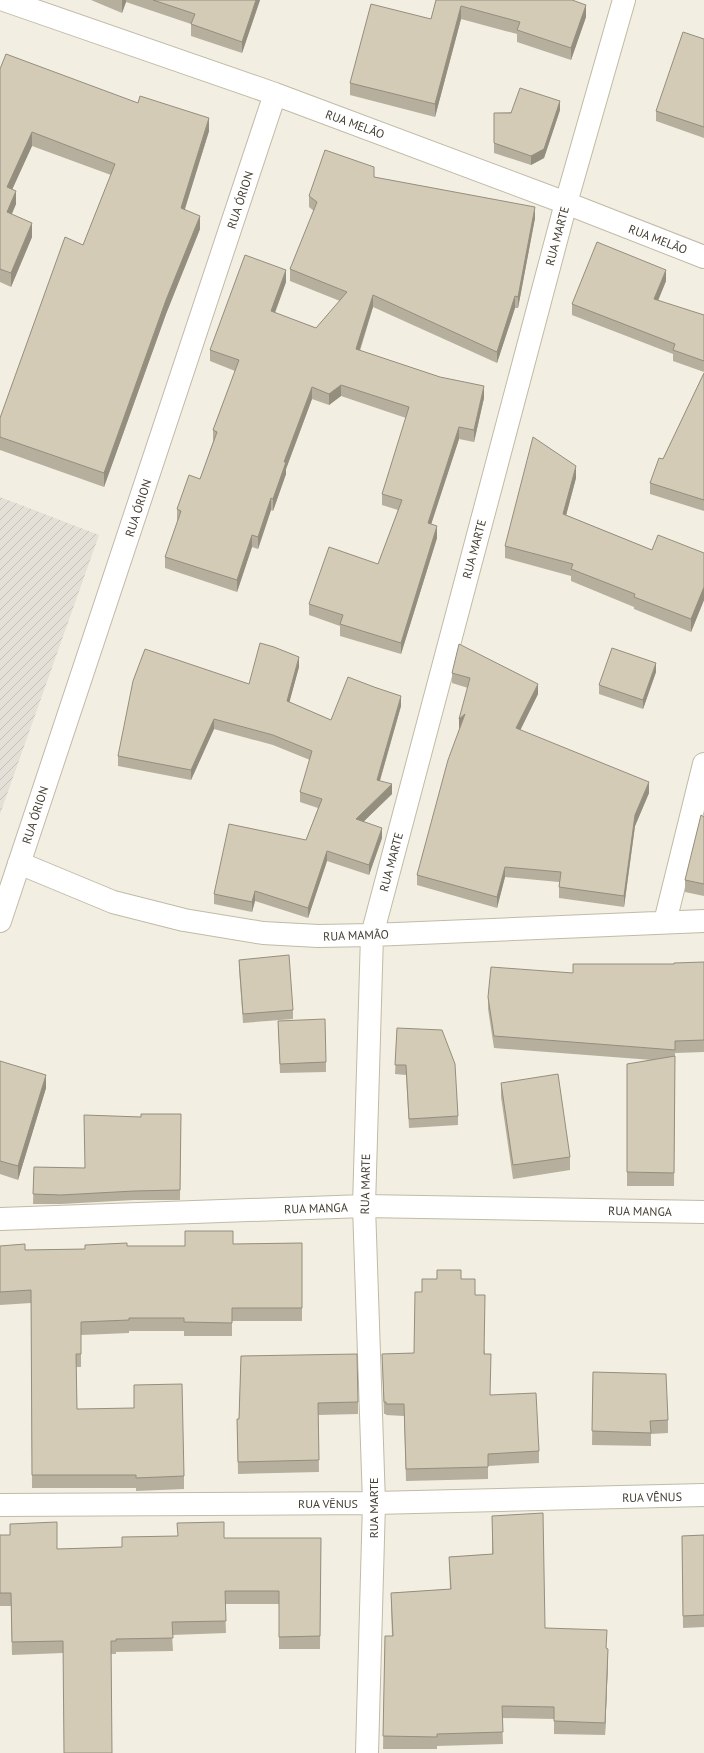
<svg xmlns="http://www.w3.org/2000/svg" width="704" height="1753" font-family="'PT Sans',sans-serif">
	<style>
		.industrial { fill: url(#industrial-furrows) }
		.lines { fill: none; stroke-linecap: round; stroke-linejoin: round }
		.minor-casing { stroke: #c1baa6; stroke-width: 24 }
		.minor { stroke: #fff; stroke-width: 22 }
		.wall { fill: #b6af9d }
		.shaded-wall { fill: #948e7f }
		.building { fill: #d4cbb6; stroke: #948e7f }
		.labels { text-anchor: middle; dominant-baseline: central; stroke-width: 3; stroke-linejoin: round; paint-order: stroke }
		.street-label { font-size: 12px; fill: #443e32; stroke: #fff }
	</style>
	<defs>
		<pattern id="industrial-furrows" width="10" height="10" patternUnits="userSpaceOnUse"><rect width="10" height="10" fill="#e4dfd7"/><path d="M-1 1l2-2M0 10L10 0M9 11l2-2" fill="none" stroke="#c5c0b9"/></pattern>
	</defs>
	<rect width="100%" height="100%" fill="#f2eee1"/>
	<path class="industrial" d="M0,497L99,535L0,814Z"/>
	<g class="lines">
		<defs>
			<path id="minor" d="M4,0L275,94L566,203L704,257
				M19,863L113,902L184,920L263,933L318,936L372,935L704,921
				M0,921L275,94
				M665,922L704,764
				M0,1219L364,1206L704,1212
				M0,1505L374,1503L704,1495
				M367,1753L374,1503L364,1206L372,935L566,203L624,0"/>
		</defs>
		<use href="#minor" class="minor-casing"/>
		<use href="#minor" class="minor"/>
	</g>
	<path class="wall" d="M91,0H260L242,53L191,36V24L126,2L122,13Z
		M436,0L586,17L571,60L517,42V34L461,19L435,117L350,95V83L431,19Z
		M704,39V138L656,121V111Z
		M0,69L209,131L185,209L200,229L166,314L104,487L0,450V418L83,245L111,175L32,146L12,189L16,204L11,214L32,237L11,287L0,282Z
		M560,110L544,158L531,165L494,153V113Z
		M374,177L535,218L518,308H515L497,363L373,307L360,351L484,398L474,442L459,439L431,524L437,538L401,654L340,636V626L309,615V604L378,564L398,510L382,505V494L406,418L341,396L329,405L312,399L286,469V474L273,511L271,510L258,549L252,547L237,592L165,568V557L178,521H177V509L200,479L213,442V430L235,371L210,361V350L286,282L275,313L316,328L340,301L290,281V269L314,211L309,207V196Z
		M666,281L658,301L704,315V372L673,361V354L572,315V304Z
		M704,373V511L650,494V483L663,459Z
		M576,478L566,515L652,550L704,553V600L691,632L634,609V607L571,581V576L505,558V546Z
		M299,667L289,702L331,720L401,706L380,781L392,794L364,821L382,838L369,875L327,861L308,918L255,901L252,912L214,904V894L306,840L318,808L300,802V792L310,760L273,745L214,729L191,780L118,766V756L249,684Z
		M656,672L643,709L599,694V685Z
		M452,673L538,694L520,730L649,793L635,826L624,907L559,898V882L505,877L497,908L417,885V875L459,730L468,688L452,683Z
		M704,817V896L685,892V880Z
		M239,960L293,1010V1019L243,1023L239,969Z
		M704,962V1052L675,1053L674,1186H627V1064L652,1060L494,1048L488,1009V997L573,973Z
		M278,1021L326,1062V1072L280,1073Z
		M397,1028L458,1116V1125L409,1128L406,1075L395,1074Z
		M0,1061L46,1088L18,1180L0,1174Z
		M501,1083L570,1157V1170L513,1179L501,1097Z
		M181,1114L180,1200H134L61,1204H33L34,1167L84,1168L141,1117Z
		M302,1243V1321H232V1336H184V1331H129V1333L81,1335V1367H76L77,1409L184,1476V1489L136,1491V1488H32L31,1303L0,1305V1246L25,1250L85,1249L127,1246H185L233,1244Z
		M461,1279L475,1295L485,1354L490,1395L539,1451V1463L488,1466V1479L406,1481L404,1416L386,1415V1414H384L382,1354L414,1353L422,1292Z
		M241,1356L358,1402V1414L318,1415L319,1472L238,1474L237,1419H239Z
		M593,1372L668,1420V1433L651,1434V1446L592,1445Z
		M492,1516L545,1628L607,1648L608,1661L605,1735L554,1734V1719L502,1718L503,1744L437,1746V1749H383L385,1636H392L391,1605V1593L450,1589L449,1557L492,1554Z
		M0,1535L57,1549L122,1547L224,1538H321L320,1649H279V1604H225L226,1633L172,1635L173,1651L116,1652V1654L63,1653L12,1655L11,1606H0Z
		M704,1535V1627L683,1628L682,1536Z"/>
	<path class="shaded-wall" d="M122,0H126V2L122,13Z
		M256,0H260L242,53V42Z
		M586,5V17L571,60V48Z
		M461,6V19L435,117V104Z
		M560,101V110L544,158L531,165V156Z
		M209,118V131L181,221V208Z
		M32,132V146L7,201V187Z
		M16,191V204L7,226V212Z
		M535,207V218L518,308V297Z
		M200,216V229L166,314L104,487V473L166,300Z
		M32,223V237L11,287V273Z
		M286,270V282L271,323V311Z
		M666,270V281L654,310V299Z
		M373,295V307L356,361V349Z
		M515,296V308L497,363V352Z
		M341,385V396L329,405V394Z
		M484,386V398L474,442V430Z
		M312,387V399L286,469V474L273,511V499L284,462Z
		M459,427V439L428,534V523Z
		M576,466V478L563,527V514Z
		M271,498V510L258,549V537Z
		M437,526V538L401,654V643Z
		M252,535V547L237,592V580Z
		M704,587V600L691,632V619Z
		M299,657V667L287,711V701Z
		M656,663V672L643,709V700Z
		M538,684V694L516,739V728Z
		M401,696V706L377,790V780Z
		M465,714L459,730V719Z
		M214,719V729L191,780V770Z
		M649,782V793L635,826L624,907V896L635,815Z
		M392,784V794L356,829V819Z
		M382,828V838L369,875V865Z
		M327,851V861L308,918V908Z
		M505,867V877L497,908V897Z
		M255,891V901L252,912V902Z
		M46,1075V1088L18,1180V1166Z
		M608,1649V1661L605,1735V1723Z"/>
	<path class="building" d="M153,0H256L242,42L191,24L195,14Z
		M436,0H572L586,5L571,48L517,30L520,22L461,6L435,104L350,83L371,4L431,19Z
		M683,32L704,39V127L656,111Z
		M6,54L138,103L140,96L209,118L181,208L200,216L166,300L104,473L0,437V418L65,237L83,245L115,164L32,132L7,187L16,191L7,212L32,223L11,273L0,269V69Z
		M520,88L560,101L544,149L531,156L494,143V113H511Z
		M325,150L374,167V177L535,207L518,297L515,296L497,352L373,295L356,349L440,377L484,386L474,430L459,427L428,523L437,526L401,643L340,624L343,615L309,604L329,547L378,564L402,500L382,494L409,407L341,385L329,394L312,387L284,462H286L273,499L271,498L258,537L252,535L237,580L165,557L181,511L177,509L189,475L200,479L217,432L213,430L239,360L210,350L245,255L286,270L271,311L316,328L347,292L290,269L317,202L309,196Z
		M597,242L666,270L654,299L704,315V361L673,350L675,344L572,304Z
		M704,373V500L650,483L659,458L663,459Z
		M533,437L576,466L563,514L652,550L658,535L704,553V587L691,619L634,597L635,594L571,569L573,564L505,546Z
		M260,643L274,647L299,657L287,701L331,720L348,677L374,687L401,696L377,780L392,784L356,819L382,828L369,865L327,851L308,908L255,891L252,902L214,894L229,824L306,840L322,799L300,792L312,751L273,735L214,719L191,770L118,756L133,681L145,649L249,684Z
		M459,644L538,684L516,728L649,782L635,815L624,896L559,887L561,872L505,867L497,897L417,875L448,760L465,714L459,719L470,678L452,673Z
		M612,648L656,663L643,700L599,685Z
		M701,815L704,817V884L685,880Z
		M289,955L293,1010L243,1014L239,960Z
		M704,962V1040L675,1041V1050L494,1036L488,997L491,967L573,973V964H674V963Z
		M325,1019L326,1062L280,1064L278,1021Z
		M397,1028L442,1030L455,1064L458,1116L409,1119L406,1065H395Z
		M675,1056L674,1173L627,1172V1064Z
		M0,1061L46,1075L18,1166L0,1161Z
		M558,1074L570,1157L513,1165L501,1083Z
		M141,1114H181L180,1190L134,1191L61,1195L33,1194L34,1167L85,1168L84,1115L141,1117Z
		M185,1231H233V1244L302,1243V1308H232V1323L184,1322V1318H129V1320L81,1322V1354H76L77,1409L134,1408V1385L182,1384L184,1476L136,1478V1475H32L31,1290L0,1292V1246L25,1244V1250L85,1249V1245L127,1243V1246H185Z
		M437,1270H461V1279H475V1295H485L484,1354H491L490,1395L536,1393L539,1451L488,1454V1467L406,1469L404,1404H386V1402H384L382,1354L414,1353L415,1292H422V1279H437Z
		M357,1354L358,1402L318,1403L319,1460L238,1462L237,1419H239L241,1356Z
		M593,1372L666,1374L668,1420L650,1421L651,1433L592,1431Z
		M543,1513L545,1628L607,1630L606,1648L608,1649L605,1723L554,1721V1707L502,1706L503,1732L437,1734V1737L383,1736L385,1636H393L391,1593L451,1589L449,1557L493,1554L492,1516Z
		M57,1522V1549L122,1547V1537L178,1536L177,1523L224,1522V1538H321L320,1636L279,1637V1591H225L226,1621L172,1622L173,1638L116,1639V1641H111L112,1753H64L63,1641L12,1642L11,1593H0V1535H10V1524Z
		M704,1535V1615L683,1616L682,1536Z"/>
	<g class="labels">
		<g class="street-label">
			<text transform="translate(355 124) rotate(20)">RUA MELÃO</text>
			<text transform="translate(240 200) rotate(-72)">RUA ÓRION</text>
			<text transform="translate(557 236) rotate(-75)">RUA MARTE</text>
			<text transform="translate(658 239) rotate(21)">RUA MELÃO</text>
			<text transform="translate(138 508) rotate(-72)">RUA ÓRION</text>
			<text transform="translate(474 549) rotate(-75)">RUA MARTE</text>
			<text transform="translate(35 815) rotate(-72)">RUA ÓRION</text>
			<text transform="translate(391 862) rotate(-75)">RUA MARTE</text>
			<text transform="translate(356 935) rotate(-2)">RUA MAMÃO</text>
			<text transform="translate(365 1184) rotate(-89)">RUA MARTE</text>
			<text transform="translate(316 1208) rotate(-2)">RUA MANGA</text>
			<text transform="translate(640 1211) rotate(1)">RUA MANGA</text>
			<text transform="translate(652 1497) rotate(-1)">RUA VÊNUS</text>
			<text x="328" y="1503">RUA VÊNUS</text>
			<text transform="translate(373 1508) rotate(-90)">RUA MARTE</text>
		</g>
	</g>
</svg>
